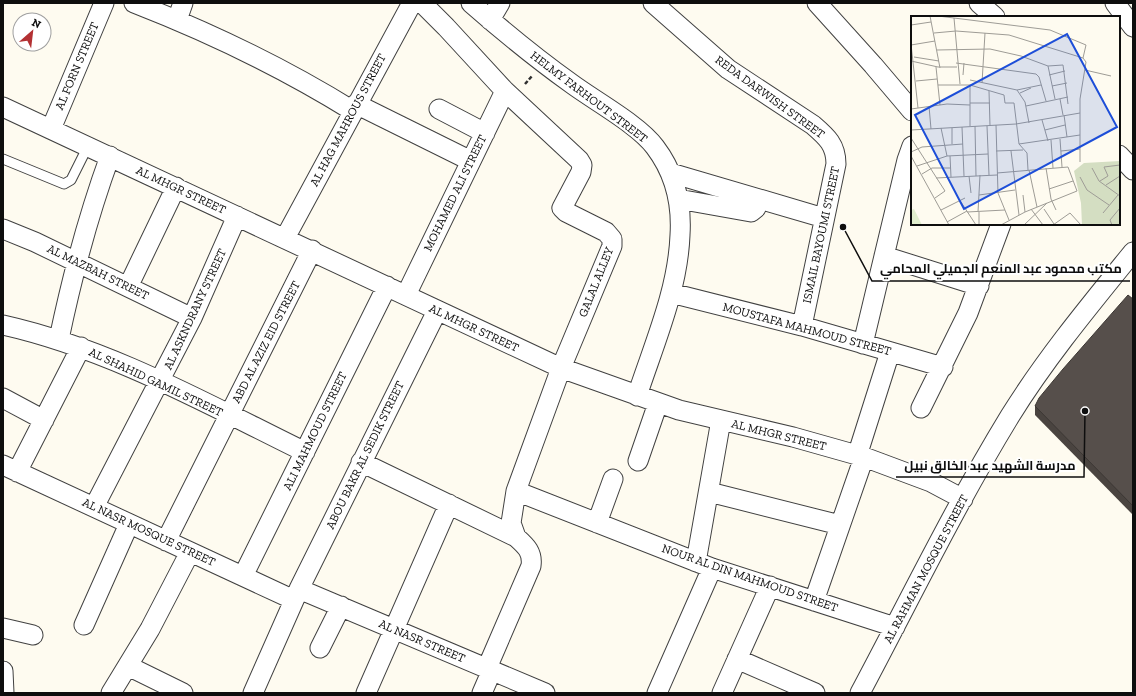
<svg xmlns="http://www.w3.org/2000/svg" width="1136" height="696" font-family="'Zilla Slab',Cairo,serif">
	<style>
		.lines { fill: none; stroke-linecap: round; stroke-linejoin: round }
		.lane-casing { stroke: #414141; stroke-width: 11 }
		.street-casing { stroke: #414141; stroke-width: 21 }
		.path { stroke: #303030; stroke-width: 2.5; stroke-dasharray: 4 2; stroke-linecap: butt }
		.lane { stroke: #fff; stroke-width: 9 }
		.street { stroke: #fff; stroke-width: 19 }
		.wall { fill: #4a4440 }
		.building { fill: #564f4b; stroke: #3c3734 }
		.labels { text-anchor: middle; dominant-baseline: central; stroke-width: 4; stroke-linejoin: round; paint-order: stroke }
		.street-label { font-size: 12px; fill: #0e0e0e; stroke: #fff }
		.inset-road { fill: none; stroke: #9e9c96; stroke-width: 1 }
		.view { fill: #1d4ed8; fill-opacity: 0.15; stroke: #1d4ed8; stroke-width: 2 }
		.inset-edge { fill: none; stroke: #0e0e0e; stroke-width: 2 }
		.leader { fill: none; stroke: #0e0e0e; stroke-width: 1.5 }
		.callout-dot { fill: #0e0e0e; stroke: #fff; stroke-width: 1.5 }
		.callout-label { font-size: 13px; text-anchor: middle; font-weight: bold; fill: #0e0e0e; stroke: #fff; stroke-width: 4; stroke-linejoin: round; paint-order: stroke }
	</style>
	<rect width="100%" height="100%" fill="#fefbf0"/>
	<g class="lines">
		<defs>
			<path id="lane" d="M3,159L64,184L71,180L88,146"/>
			<path id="street" d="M134,3C211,33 282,67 353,111
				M422,3L446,27L505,91L579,160L582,165L581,172L562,208L566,212L606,232L612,239V246L561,368L516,491L511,523L516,537
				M471,3C504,32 537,59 572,84C595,101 639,125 655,147C674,172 682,203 680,235C678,290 654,344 637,396
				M653,3L728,69L813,125C827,137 836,145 836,164L802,326
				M817,3L873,65L912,111
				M979,3L995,17
				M1115,3L1133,27
				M177,20L183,3
				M490,20L500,3
				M356,104L471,161
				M3,107L561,368L679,410L793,437L864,457L931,482L963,499
				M439,109L485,133
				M51,129L104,3
				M1119,155L1133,170
				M671,173L824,218
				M678,199L751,212L756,208L759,199
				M3,229L35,242L192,318
				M285,238L412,3
				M884,256L979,286
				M128,287L176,187
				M671,293L802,326L943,367
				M406,295L505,91
				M3,325C110,349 207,404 305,452
				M59,339C72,277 88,216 110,156
				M863,344L907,160L912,146
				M3,398L44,420
				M921,408L968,313L1001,224
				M857,456L890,352
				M638,461L658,403
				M361,462L516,537C526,546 533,552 531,566L487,668
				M3,465L294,600
				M17,472L81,347
				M516,491L712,568L895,627
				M709,492L840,525
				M94,507L192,318L237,216
				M597,523L613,479
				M166,541L312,250
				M696,562L721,420
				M243,576L387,286
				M299,589L545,693
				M814,601L864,457
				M84,625L129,524
				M3,628L33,635
				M320,648L341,606
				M737,659L815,693
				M128,666L183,693
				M3,671L4,693
				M111,693L150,629L190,552
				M253,693L299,589L437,311
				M366,693L449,504
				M482,693L492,670
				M657,693L712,568
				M722,693L770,586
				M860,693C909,601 955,506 1010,416C1046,358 1090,305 1133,252"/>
		</defs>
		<use href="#lane" class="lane-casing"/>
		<use href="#street" class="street-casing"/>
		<path class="path" d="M525,84L532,76"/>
		<use href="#lane" class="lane"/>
		<use href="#street" class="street"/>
	</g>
	<path class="wall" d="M1133,299V515L1035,415V406Z"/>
	<path class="building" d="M1128,295L1133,299V506L1035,406L1039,398L1063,369Z"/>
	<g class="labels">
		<g class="street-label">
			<text transform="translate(77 66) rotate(-67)">AL FORN STREET</text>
			<text transform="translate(589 97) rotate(37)">HELMY FARHOUT STREET</text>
			<text transform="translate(770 97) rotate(36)">REDA DARWISH STREET</text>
			<text transform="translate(348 120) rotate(-62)">AL HAG MAHROUS STREET</text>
			<text transform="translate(181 190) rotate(25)">AL MHGR STREET</text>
			<text transform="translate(455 193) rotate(-64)">MOHAMED ALI STREET</text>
			<text transform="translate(821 235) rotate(-78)">ISMAIL BAYOUMI STREET</text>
			<text transform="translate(98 272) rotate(26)">AL MAZBAH STREET</text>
			<text transform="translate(596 282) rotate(-68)">GALAL ALLEY</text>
			<text transform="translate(195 309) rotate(-65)">AL ASKNDRANY STREET</text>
			<text transform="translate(474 328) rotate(25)">AL MHGR STREET</text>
			<text transform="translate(807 329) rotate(15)">MOUSTAFA MAHMOUD STREET</text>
			<text transform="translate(266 342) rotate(-63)">ABD AL AZIZ EID STREET</text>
			<text transform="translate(156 382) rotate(25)">AL SHAHID GAMIL STREET</text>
			<text transform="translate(315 431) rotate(-64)">ALI MAHMOUD STREET</text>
			<text transform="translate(779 435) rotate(14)">AL MHGR STREET</text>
			<text transform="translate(365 455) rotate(-64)">ABOU BAKR AL SEDIK STREET</text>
			<text transform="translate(149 532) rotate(25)">AL NASR MOSQUE STREET</text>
			<text transform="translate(926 569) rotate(-62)">AL RAHMAN MOSQUE STREET</text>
			<text transform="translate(750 578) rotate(19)">NOUR AL DIN MAHMOUD STREET</text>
			<text transform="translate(422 641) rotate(23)">AL NASR STREET</text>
		</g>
	</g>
	<g transform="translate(911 16)">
		<rect width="209" height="209" fill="#fefbf0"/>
		<path d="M209,145V209H171L170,187L163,155L173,147Z" fill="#d4dec2"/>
		<path d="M3,193L11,209H0V194Z" fill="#e1eecd"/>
		<path class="inset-road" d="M19,0L29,52M27,0L139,14L175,29L172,42L175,46L169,83V146M43,2L49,68M0,9L20,6M23,17L45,15L98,19L172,42M0,28L7,92M0,29L24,25M26,34L79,33L110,40L137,50L152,49L157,88M3,41L28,45M0,45L27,51H46M45,47L125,58L128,61L135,85M137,50L144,83M25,51L29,89M174,54L200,60M52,59L53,47M138,59L154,55M59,64L106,74L114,86L118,107M5,65L26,63M71,67L74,17M27,69H59L93,79L94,87H103L108,128L116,137L117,154M141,70L156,67M106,74L130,69M78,75L79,110M109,77L120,72M149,83L152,99M59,87H79M18,90L20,113M115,90L157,81M0,93L36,88L59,89M153,99L156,121M131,104L137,125M85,109L87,177L98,204M59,110V69M64,110L65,160M76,110L78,159M51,111L53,160M30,112L36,140M41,112V128M0,114L105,108L169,97M134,114L154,109M0,122L34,175L24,182M149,123L151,151M140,124L142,152M108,128L169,119M85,135L112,134M100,135L108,199M150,135L169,133M0,136L11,131L52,128M0,140L38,209M39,140L40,161M6,150L36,140L77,138M135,152L140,183L145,194M181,152L188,165L209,180M118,154L126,191M86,157L157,151L166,175L114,196L90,209M11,158L21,152H40M58,160L60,177M169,161L176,174L198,189M25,162L86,159M189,165L197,160L193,151L209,149M195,169L209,160M138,173L162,165M68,179L104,174M112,179L114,196M48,183L65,209M120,193L132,209M133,193L143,208M30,194L54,182M56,196L94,194M67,196L69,159M192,197L207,179M36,206L56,195M68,209V196M113,209L136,187M142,209L159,197L170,209M201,209L199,204L209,192"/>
		<path class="view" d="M156,18L206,111L53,193L4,99Z"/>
		<rect width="209" height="209" class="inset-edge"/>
	</g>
	<path class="leader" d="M843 227L872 281H1130M1085 411L1084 477H896"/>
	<g class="callout-dot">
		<circle cx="843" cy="227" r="4"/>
		<circle cx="1085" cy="411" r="4"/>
	</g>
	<g class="callout-label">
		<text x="1001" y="273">مكتب محمود عبد المنعم الجميلي المحامي</text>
		<text x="990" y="470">مدرسة الشهيد عبد الخالق نبيل</text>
	</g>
	<rect width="1136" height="696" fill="none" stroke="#0e0e0e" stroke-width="8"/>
	<g transform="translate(32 32) rotate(28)"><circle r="19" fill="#ffffff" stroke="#9f9f9f"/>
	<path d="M0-3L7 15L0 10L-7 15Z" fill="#b33133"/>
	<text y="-6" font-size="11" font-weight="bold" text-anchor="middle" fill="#0e0e0e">N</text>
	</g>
</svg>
